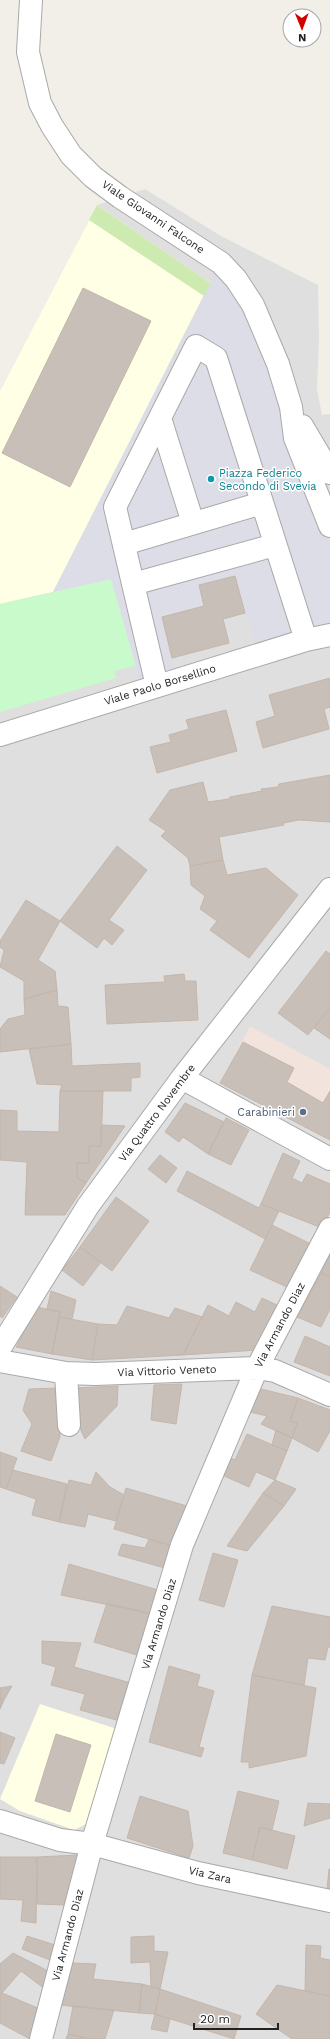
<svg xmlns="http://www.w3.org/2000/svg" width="330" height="2039" font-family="'Work Sans',sans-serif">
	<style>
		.residential { fill: #e0dfdf }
		.education { fill: #ffffe5 }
		.military { fill: #f3e3dd }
		.grass { fill: #cdebb0 }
		.park { fill: #c8facc }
		.plaza { fill: #dddde8 }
		.building { fill: #c7bfb8; stroke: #c4b6ab }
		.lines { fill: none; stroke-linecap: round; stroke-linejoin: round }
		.minor-casing { stroke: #a9a9a9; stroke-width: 24 }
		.minor { stroke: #fff; stroke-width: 22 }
		.culture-dot { fill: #0f9aa8; stroke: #fff; stroke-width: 1.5 }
		.service-dot { fill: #5c6f8a; stroke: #fff; stroke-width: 1.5 }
		.labels { text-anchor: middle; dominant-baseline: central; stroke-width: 3; stroke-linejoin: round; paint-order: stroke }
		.street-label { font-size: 11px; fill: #222; stroke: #fff }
		.culture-label { font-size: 11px; fill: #0d838f; stroke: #fff; text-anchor: start }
		.service-label { font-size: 11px; fill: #4e5e75; stroke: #fff; text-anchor: end }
	</style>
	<rect width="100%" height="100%" fill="#f2efe9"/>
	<path class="residential" d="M145,189L221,236L318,285L319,339L317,389L322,415L330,414V2039H0V391L97,205Z"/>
	<path class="education" d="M97,205L210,283L53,592L0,604V391Z
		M40,1704L117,1729L86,1824L74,1830L20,1811L0,1799Z"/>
	<path class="military" d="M250,1026L330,1069V1140L220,1083Z"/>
	<path class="grass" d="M97,205L210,283L227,301L230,327L204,296L89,220Z"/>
	<path class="park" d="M111,579L136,666L114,671L116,678L0,712V604Z"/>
	<path class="plaza" d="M221,263L236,279L330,526V631L258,655L235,576L199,585L204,606L162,617L177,680L139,692L136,666L111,579L53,592Z"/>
	<path class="building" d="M83,288L151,321L70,487L2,453Z
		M235,576L245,613L223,619L229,643L172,658L162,617L204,606L199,585Z
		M330,678V707L324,709L329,729L263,748L256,722L275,716L269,695Z
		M226,710L237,751L157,773L150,747L171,742L169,735L189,729L186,720Z
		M330,775V822L299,820L283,823L284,825L219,837L223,860L190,866L188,858L161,836L166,831L149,820L170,790L203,782L208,802L229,799L230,797L262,791L261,789L278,787L279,784Z
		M117,846L147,870L109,920L124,930L112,945L104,938L97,948L60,921Z
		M223,860L227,875L266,868L298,895L249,958L210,930L217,921L200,909L205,896L191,885L190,866Z
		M26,900L60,921L38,960L55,971L57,990L24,999V981L0,967L4,950L0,947V941Z
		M326,951L330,954V1007L308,1035L278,1013Z
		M184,974L185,981H196L198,1020L107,1024L105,985L165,982L164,976Z
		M57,990L58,1006L68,1007L71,1044L0,1052V1029L8,1019L25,1015L24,999Z
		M330,1007V1039L314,1028Z
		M243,1042L294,1068L287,1082L323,1103L330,1091V1140L220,1083Z
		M71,1044L72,1066L140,1063V1077L131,1078V1091H60L62,1085L37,1084L29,1049Z
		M60,1091H103L101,1146H89V1163H77V1178L86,1183L65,1215H25L27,1162L0,1160V1110L17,1111V1131L59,1132Z
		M185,1103L224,1122L208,1154L183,1137L179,1142L165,1132Z
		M226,1118L249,1130L231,1165L208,1154Z
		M101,1125L125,1126L86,1183L77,1178V1163H89V1146H101Z
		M283,1153L300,1161L292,1178L302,1183L307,1174L330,1184V1212L322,1228L261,1204Z
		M160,1155L177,1168L166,1183L148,1169Z
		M187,1171L259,1208L261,1204L279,1211L265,1239L177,1191Z
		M116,1197L149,1221L112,1271L80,1247Z
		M272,1225L313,1245L291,1289L250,1270Z
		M80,1247L101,1262L83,1286L62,1270Z
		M330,1255V1277L321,1273Z
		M321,1273L330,1277V1309L321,1327L297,1317Z
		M0,1286L17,1297L2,1318L0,1316Z
		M51,1291L76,1300L72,1319L59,1317L60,1312L47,1309Z
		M262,1298L281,1307L258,1350L183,1355L208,1305L229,1316L236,1302L255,1312Z
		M127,1306L169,1318L175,1308L202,1317L183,1355L92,1360L98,1324L117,1325Z
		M37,1307L60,1312L52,1354L16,1347Z
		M59,1317L98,1324L92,1360L52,1354Z
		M305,1336L330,1347V1376L294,1362Z
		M182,1384L176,1424L151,1420L154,1385Z
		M118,1386L117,1406L85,1439L75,1417L74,1388Z
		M59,1388L60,1437L51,1461L21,1451L32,1424L23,1410L29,1389Z
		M261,1389L298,1398L290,1421L297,1423L292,1438L261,1424L267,1416L250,1412Z
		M298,1398L330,1410V1431L318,1452L292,1438L297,1423L290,1421Z
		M276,1430L292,1438L287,1451L272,1445Z
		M247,1434L287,1451L275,1480L256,1472L249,1487L222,1475L231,1458L235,1460Z
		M0,1452L17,1458L6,1489L0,1487Z
		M13,1470L67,1484L59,1522L32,1515L36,1499L6,1489Z
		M96,1472L110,1487L124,1495L116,1521L88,1514L85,1527L59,1522L69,1480L91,1485Z
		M275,1480L296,1489L284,1506L263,1493Z
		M126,1488L187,1506L173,1546L114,1529Z
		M263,1493L284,1506L247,1551L227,1546Z
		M149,1539L173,1546L165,1568L118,1555L122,1544L145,1548Z
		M213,1553L238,1560L224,1607L199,1600Z
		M69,1564L158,1590L152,1614L61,1595Z
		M107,1603L152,1614L140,1656L94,1642Z
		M272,1606L330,1617V1647H328L325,1660L308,1658L304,1685L252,1675Z
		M42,1641L81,1643L74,1667L131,1683L120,1721L80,1710L85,1694L51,1685L56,1667L42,1663Z
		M169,1666L200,1675L197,1686L214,1691L199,1747L204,1748L201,1757L149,1742Z
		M252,1675L316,1688L306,1756L249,1768V1762H241Z
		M12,1686L4,1700L0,1699V1688Z
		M0,1699L4,1700L0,1709Z
		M0,1732L15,1738L4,1764L0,1763Z
		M56,1734L91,1745L70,1812L35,1801Z
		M238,1791L279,1801L272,1830L260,1827L252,1860L223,1853Z
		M140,1796L188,1811L193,1846L189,1858L127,1838Z
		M308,1803L330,1804V1818L304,1826Z
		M260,1827L295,1836L287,1869L252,1860Z
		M78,1855L65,1905L37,1904V1857Z
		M0,1857H37L36,1923L21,1921L23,1900L0,1899Z
		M329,1869H330V1890L327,1889Z
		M27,1936L55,1945L50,1960L22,1949Z
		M154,1936V1951L168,1952L160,1989L151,1986L150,1962L131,1963V1937Z
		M306,1945L321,1946L320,1958L330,1960V1996L305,1991Z
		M13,1953L50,1972L45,1989L21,1971L2,1993L0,1992V1964Z
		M72,1963L96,1964L93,1979L142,1984L139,2013L59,2005Z
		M142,1984L160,1989L155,2014L139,2013Z
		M277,1985L330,1996V2039H292L256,2014Z
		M160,1989L241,2016L234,2039L155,2014Z
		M0,1992L40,2009L30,2039L0,2023Z
		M73,2006L114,2010L105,2039H89L68,2034Z
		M155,2014L170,2019L167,2032L151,2029Z
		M68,2034L89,2039H66Z"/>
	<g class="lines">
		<defs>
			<path id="minor" d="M31,0L28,52L40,103L52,126L71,155L93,177L120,197L221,263L236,279L253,305L278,364L291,407L295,438L330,526
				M160,418L193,523
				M302,426L330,473
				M124,544L262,503
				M133,584L275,545
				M157,686L115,507L196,346L216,358L306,640
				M0,735L306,640L330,635
				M182,1078L330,1159
				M0,1348L88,1206L182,1078L330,889
				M0,1361L66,1373L95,1374L257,1368L275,1371L330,1395
				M66,1373L69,1425
				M0,1821L60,1840L92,1844L198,1873L330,1901
				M41,2039L92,1844L182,1545L257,1368L330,1229"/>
		</defs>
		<use href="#minor" class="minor-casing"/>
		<use href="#minor" class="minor"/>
	</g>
	<circle class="culture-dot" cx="211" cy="479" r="4"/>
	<circle class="service-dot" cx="303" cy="1112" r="4"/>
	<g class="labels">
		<g class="street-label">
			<text transform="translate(153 217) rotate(34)">Viale Giovanni Falcone</text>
			<text transform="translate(160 685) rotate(-17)">Viale Paolo Borsellino</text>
			<text transform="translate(157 1113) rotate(-53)">Via Quattro Novembre</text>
			<text transform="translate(280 1325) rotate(-62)">Via Armando Diaz</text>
			<text transform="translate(167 1371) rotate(-2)">Via Vittorio Veneto</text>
			<text transform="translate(159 1624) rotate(-73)">Via Armando Diaz</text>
			<text transform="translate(210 1875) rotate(13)">Via Zara</text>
			<text transform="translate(68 1935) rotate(-75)">Via Armando Diaz</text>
		</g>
		<g class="culture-label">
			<text x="219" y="473">Piazza Federico<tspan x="219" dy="13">Secondo di Svevia</tspan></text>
		</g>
		<g class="service-label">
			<text x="295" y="1112">Carabinieri</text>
		</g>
	</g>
	<g transform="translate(302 28) rotate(179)"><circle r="19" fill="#ffffff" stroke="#a7a7a7"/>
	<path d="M0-3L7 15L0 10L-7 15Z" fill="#d40000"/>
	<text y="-6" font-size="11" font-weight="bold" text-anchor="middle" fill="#222222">N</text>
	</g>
	<path d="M194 2023v6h84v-6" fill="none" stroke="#222222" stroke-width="2"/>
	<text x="200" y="2023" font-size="12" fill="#222222" stroke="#ffffff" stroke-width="3" paint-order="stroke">20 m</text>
</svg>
